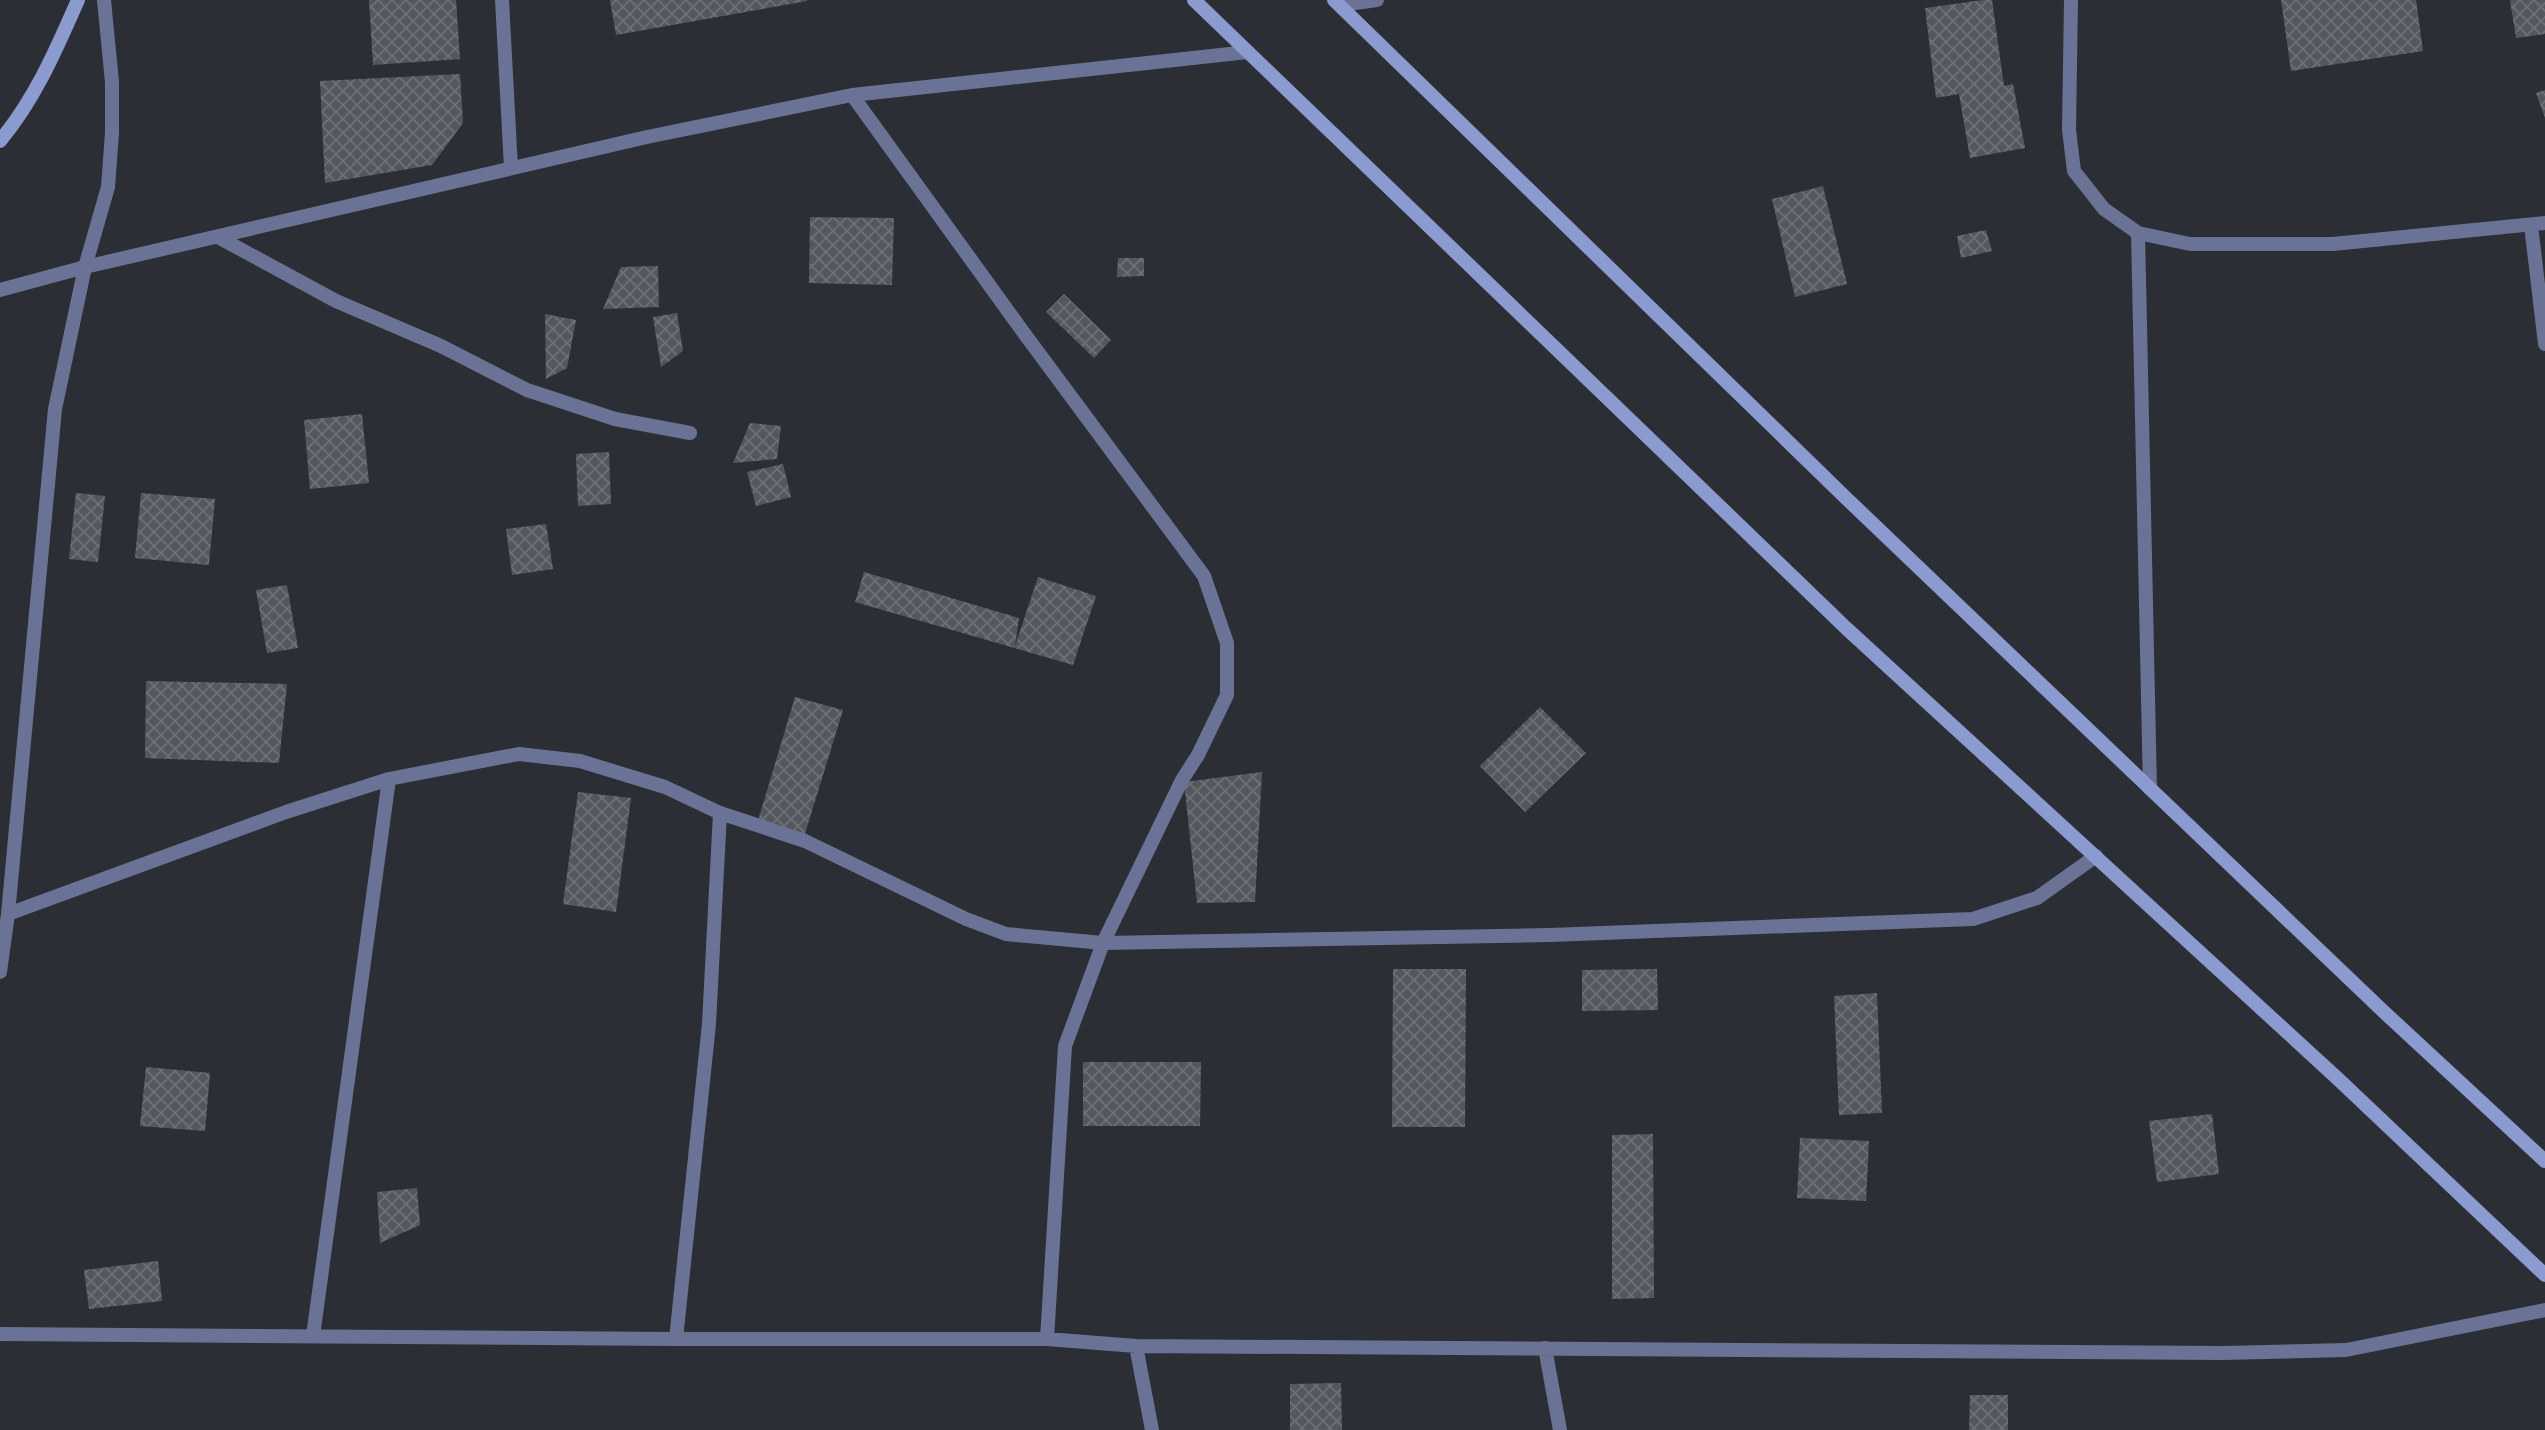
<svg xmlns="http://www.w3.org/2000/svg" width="2545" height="1430" font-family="'Exo 2',sans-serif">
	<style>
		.building { fill: url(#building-cross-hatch) }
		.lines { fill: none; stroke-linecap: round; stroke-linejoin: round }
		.street { stroke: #6a7395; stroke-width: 14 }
		.secondary { stroke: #8b9acf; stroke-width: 14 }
	</style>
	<defs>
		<pattern id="building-cross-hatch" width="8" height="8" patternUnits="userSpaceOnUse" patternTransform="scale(1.75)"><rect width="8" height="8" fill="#55575f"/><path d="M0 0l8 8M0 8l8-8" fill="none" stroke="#6e7077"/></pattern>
	</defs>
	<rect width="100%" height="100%" fill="#2b2e35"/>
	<path class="building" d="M369,0H456L460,59L373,65Z
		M610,0H807V1L616,35Z
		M1983,0H1992L2004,86L2013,84L2025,148L1970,158L1959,94L1936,98L1925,8Z
		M2281,0H2416L2423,51L2291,71Z
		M2510,0H2545V34L2516,38Z
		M460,74L463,123L432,165L325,183L320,81Z
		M2545,90V118L2536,93Z
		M1823,186L1847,284L1795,297L1772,199Z
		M810,217L894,218L892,285L809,283Z
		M1986,230L1992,251L1961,258L1957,236Z
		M1118,258H1144V276L1117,277Z
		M658,266L659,307L603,309L621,267Z
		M1064,294L1111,340L1094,358L1046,312Z
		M677,313L683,351L661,367L653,317Z
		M545,314L576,320L567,368L546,379Z
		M362,414L369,483L310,489L304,420Z
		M750,423L781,426L777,459L733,463Z
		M609,452L611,504L578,506L576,454Z
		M783,464L791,497L756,506L747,472Z
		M76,493L105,496L98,562L69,559Z
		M141,493L215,499L209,565L135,558Z
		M546,524L553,569L512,575L506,529Z
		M864,572L1019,618L1015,646L1038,577L1096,596L1073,665L855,602Z
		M287,585L298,648L267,653L256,590Z
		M146,681L287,684L279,763L145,758Z
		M795,697L843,710L804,837L757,824Z
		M1540,707L1586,753L1525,812L1480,766Z
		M1262,772L1255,902L1197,903L1184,782Z
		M578,792L631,798L616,912L563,904Z
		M1393,969H1466L1465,1127H1392Z
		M1657,969L1658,1010L1582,1011V970Z
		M1877,993L1882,1113L1839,1115L1834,996Z
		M1083,1062H1201L1200,1126H1083Z
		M146,1067L210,1073L205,1131L140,1126Z
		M2212,1114L2219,1174L2157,1182L2149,1121Z
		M1653,1134L1654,1298L1612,1299V1135Z
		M1800,1138L1869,1141L1866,1201L1797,1198Z
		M417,1188L420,1225L380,1243L377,1192Z
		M158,1261L162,1301L89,1309L84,1270Z
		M1341,1383L1342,1430H1290V1384Z
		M1970,1395H2008V1430H1969Z"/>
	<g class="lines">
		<path class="street" d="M502,0L511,168
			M2071,0L2069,130L2074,171L2104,209L2138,233L2190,244H2333L2545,223
			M1340,5L1377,0
			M852,95L1021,329L1204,576L1227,643V695L1198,755L1182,780L1103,943L1065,1046L1047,1339
			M2531,225L2545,344
			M2138,233L2150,789
			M218,237L336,301L441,346L527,390L615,419L690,433
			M0,290L85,267L647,137L852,95L1248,52
			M8,914L286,812L389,779L519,754L580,761L665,787L720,813L805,841L966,919L1006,934L1103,943L1550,935L1973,919L2037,898L2096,856
			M0,972L8,914L55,409L85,267L108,187L112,133V82L104,0
			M0,1334L676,1339H1047L1136,1346L2223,1353L2346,1350L2545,1310
			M313,1336L389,779
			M676,1339L709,1024L720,813
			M1136,1346L1152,1430
			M1545,1348L1560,1430"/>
		<path class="secondary" d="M1194,0L1846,628L2337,1078L2545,1275
			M1334,0L1847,499L2384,1012L2545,1161
			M0,141C35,99 56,50 78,0"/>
	</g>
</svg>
